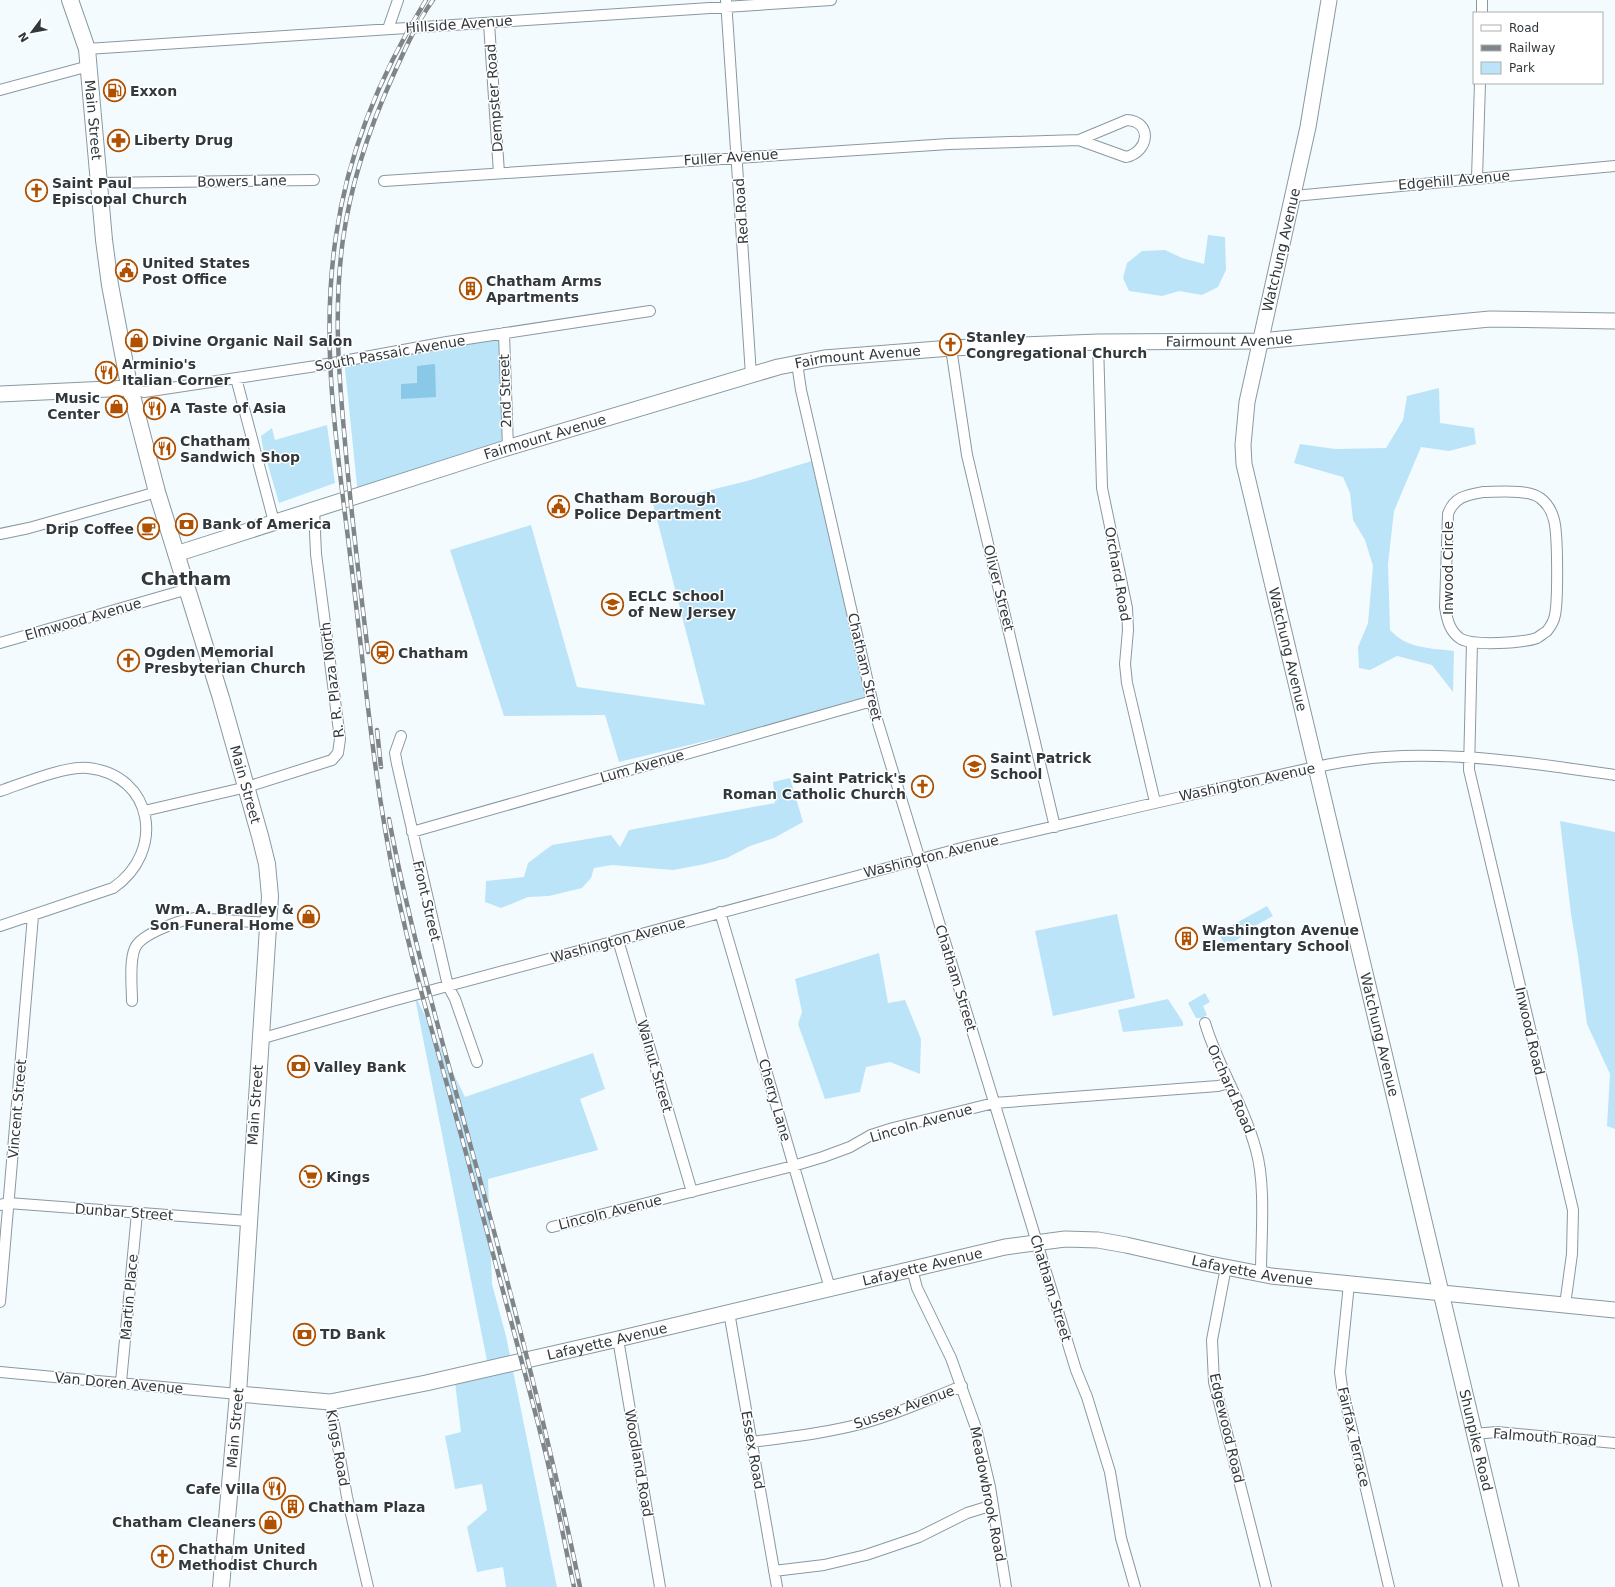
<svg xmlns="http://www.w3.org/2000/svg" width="1615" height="1587" font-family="'DejaVu Sans',sans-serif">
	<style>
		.green { fill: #bbe4f9 }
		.water { fill: #89c8e7 }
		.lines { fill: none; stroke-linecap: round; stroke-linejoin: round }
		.street-casing { stroke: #8999a1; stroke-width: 12 }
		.secondary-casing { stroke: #8999a1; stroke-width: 17 }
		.primary-casing { stroke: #8999a1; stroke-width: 18 }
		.street { stroke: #fff; stroke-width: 10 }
		.secondary { stroke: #fff; stroke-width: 15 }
		.primary { stroke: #fff; stroke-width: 16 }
		.rail-casing { stroke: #7f868a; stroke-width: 4.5 }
		.rail { stroke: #fff; stroke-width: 3; stroke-dasharray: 9; stroke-linecap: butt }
		.labels { text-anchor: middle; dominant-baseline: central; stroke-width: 3; stroke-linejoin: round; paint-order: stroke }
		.street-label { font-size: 14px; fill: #32393d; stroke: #fff }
		.poi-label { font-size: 14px; font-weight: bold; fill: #32393d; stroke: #fff; text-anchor: start }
		.district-label { font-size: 18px; font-weight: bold; fill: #32393d; stroke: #fff }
	</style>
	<rect width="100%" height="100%" fill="#f4fbff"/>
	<path class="green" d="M1208,235L1225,237L1226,270L1218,287L1202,295L1179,291L1162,296L1129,291L1123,278L1127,263L1142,251L1165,250L1182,258L1204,264Z
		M504,333L508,448L358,495L344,359Z
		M1439,388L1440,423L1474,428L1476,444L1449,451L1421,447L1394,511L1388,564L1390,630C1407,649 1431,648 1454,651L1453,692L1432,665L1397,656L1370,670L1359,668L1358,647L1368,623L1373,566L1365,540L1353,520L1350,493L1343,477L1294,463L1300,444L1335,449L1386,448L1403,420L1407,396Z
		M327,425L335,483L279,503L263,448L261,436L272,428L275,440Z
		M818,459L870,701L619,762L605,715L504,716L450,550L531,525L577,687L705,705L653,504L747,481Z
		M790,778L803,822L774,838L750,846L727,858L705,864L673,870L612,865L594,868L591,878L582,888L549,896L528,897L501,908L485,902L486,881L524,877L528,863L552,845L611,835L620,847L629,830L775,803L773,782Z
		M1560,821L1615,832V1129L1607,1126L1610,1074L1587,1024L1578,956L1571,914Z
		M1267,906L1273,916L1253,927L1251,924L1242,929L1245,935L1226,946L1218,933Z
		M1117,914L1135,998L1053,1016L1035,931Z
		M879,953L888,1003L905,1000L921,1039L920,1074L890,1062L866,1067L860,1092L825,1099L798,1024L802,1012L795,979Z
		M414,993L465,1097L593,1053L605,1089L580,1099L598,1150L488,1179L492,1284L506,1336L557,1587H506L503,1567L477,1572L467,1527L487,1510L482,1484L455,1489L445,1436L461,1432L454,1374L488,1366Z
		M1205,993L1210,1002L1203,1006L1207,1015L1202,1018H1196L1188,1003Z
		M1168,999L1183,1022V1026L1123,1032L1118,1010Z"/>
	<path class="water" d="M435,364L436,397L401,399V384L417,383V366Z"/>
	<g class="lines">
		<defs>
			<path id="street" d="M726,0L751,375
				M1482,13V0
				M489,23L499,173
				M388,29L398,0
				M87,49L831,0
				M0,90L89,66
				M1477,178L1480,83
				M384,181L949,144L1079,140L1126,157C1149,152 1153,122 1127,120L1079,140
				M99,183L314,180
				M1294,196L1615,166
				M504,333L508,448
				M1098,342L1102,488L1127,608L1128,630L1125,664L1127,683L1155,802
				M951,348L967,455L1055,827
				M797,363L801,390L875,713L1076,1370L1087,1397L1110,1472L1121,1538L1135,1587
				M236,378L274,522
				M130,388L144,392L316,366L447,342L650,311
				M1483,492C1498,492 1528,489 1540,498C1547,503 1552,512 1554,520C1558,535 1558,600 1555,615C1554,621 1551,626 1547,631C1544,633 1540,636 1537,638C1523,643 1474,646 1461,639C1450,632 1447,620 1445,607L1448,514C1454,497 1466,495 1483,492Z
				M0,534L29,528L157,492
				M1472,642L1469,770L1573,1210L1572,1254L1565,1305
				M0,643L188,589
				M401,736L395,753L397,764L448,986L455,999L477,1062
				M0,791C24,783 64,766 88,768C154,775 166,852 113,888L0,926
				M144,811L247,787L332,760L338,753L340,739L316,554L314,509
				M412,832L872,701
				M720,912C757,1037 792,1163 830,1288
				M618,940L692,1192
				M132,1001C132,987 129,961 135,948C141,934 180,920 195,918L268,923
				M1205,1023C1218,1067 1244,1105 1256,1150C1266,1185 1261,1236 1261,1274
				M260,1039L392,1001L969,846C1063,825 1155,802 1249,782C1294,772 1339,760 1385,757C1462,752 1539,764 1615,775
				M0,1205L8,1203L248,1221
				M552,1227L793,1166L823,1157L850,1147L871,1135L893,1128L994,1103L1218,1086L1229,1083
				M1226,1267L1212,1340L1214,1382L1266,1587
				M912,1269L917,1288L951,1358L976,1428L990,1487L1006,1587
				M1349,1284L1340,1372L1342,1387L1389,1587
				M0,1302L33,916
				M729,1312L777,1587
				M618,1339L660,1587
				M0,1372L238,1394
				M121,1382L137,1213
				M330,1402L347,1497L368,1587
				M1474,1434L1497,1432L1615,1443
				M752,1442C789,1437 827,1433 864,1423C898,1414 929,1399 962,1386
				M774,1571L824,1565L866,1555L919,1537L967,1513L993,1505"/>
			<g id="secondary">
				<path id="s1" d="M1329,0L1308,127L1247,402L1243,445L1244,464L1511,1587"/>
				<path d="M0,394L130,388"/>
				<path id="s2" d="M176,554L500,450L778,367L824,358L951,348L1098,342L1261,341L1490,319L1615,321"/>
				<path id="s3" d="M238,1394L330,1402L426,1383L618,1339L1005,1247L1065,1239L1098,1240L1126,1245L1210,1264L1271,1276L1615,1310"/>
			</g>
			<g id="primary">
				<path id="s4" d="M70,0L87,49L104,240L110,285L128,380L157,492L221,698L260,836L267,864L270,896L238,1394L221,1587"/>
			</g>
		</defs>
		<use href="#street" class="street-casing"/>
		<use href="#secondary" class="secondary-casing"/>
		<use href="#primary" class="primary-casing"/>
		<use href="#street" class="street"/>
		<use href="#secondary" class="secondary"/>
		<use href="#primary" class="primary"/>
		<defs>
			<path id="rail" d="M426,0C381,73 348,151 336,236C319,347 339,460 352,571C365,676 374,783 396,887C415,978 443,1067 467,1157C493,1255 520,1352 545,1451C556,1496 564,1542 574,1587
				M368,652C359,578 350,505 344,431C338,365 334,305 343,239C351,183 369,129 392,78C404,51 416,24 433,0
				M377,730L381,767
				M389,819C410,931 442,1040 472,1151C512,1295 550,1440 580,1587"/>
		</defs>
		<use href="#rail" class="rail-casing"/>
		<use href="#rail" class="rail"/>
	</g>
	<defs>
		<symbol id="fuel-ring" viewBox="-11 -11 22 22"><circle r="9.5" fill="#fff" stroke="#af5100" stroke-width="1.5"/><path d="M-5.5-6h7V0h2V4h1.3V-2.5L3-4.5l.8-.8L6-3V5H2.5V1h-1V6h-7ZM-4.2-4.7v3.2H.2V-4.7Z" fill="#af5100"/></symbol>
		<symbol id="pharmacy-ring" viewBox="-11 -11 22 22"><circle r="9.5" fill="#fff" stroke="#af5100" stroke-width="1.5"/><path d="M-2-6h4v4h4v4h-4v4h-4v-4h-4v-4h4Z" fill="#af5100"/></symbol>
		<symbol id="church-ring" viewBox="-11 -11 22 22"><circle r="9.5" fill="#fff" stroke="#af5100" stroke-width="1.5"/><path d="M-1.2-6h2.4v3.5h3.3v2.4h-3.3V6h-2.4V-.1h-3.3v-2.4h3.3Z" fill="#af5100"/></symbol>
		<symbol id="civic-ring" viewBox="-11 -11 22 22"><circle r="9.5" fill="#fff" stroke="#af5100" stroke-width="1.5"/><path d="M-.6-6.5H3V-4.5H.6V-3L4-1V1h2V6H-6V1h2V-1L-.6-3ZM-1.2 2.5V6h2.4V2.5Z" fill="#af5100"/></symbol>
		<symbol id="building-ring" viewBox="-11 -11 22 22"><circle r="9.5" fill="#fff" stroke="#af5100" stroke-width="1.5"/><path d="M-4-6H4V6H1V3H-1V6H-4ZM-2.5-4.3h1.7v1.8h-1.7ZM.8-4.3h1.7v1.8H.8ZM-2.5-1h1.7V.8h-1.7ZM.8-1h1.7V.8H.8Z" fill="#af5100"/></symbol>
		<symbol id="shop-ring" viewBox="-11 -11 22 22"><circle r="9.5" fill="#fff" stroke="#af5100" stroke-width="1.5"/><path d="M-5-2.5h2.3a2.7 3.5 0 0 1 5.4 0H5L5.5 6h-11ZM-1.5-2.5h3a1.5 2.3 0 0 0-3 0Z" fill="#af5100"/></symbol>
		<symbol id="restaurant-ring" viewBox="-11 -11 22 22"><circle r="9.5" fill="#fff" stroke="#af5100" stroke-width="1.5"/><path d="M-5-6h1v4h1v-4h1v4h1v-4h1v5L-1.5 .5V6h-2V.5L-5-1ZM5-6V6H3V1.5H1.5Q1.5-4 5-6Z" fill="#af5100"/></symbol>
		<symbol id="bank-ring" viewBox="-11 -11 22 22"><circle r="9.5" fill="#fff" stroke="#af5100" stroke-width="1.5"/><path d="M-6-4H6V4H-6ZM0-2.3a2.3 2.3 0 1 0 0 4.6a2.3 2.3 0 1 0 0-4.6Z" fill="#af5100"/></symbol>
		<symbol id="cafe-ring" viewBox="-11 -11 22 22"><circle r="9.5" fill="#fff" stroke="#af5100" stroke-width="1.5"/><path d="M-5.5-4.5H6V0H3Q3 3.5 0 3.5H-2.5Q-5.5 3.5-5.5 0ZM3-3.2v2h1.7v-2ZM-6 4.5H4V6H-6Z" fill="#af5100"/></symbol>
		<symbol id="school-ring" viewBox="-11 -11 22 22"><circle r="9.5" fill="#fff" stroke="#af5100" stroke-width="1.5"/><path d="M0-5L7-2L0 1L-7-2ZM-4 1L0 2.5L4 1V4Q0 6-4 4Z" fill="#af5100"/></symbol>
		<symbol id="station-ring" viewBox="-11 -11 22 22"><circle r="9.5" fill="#fff" stroke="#af5100" stroke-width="1.5"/><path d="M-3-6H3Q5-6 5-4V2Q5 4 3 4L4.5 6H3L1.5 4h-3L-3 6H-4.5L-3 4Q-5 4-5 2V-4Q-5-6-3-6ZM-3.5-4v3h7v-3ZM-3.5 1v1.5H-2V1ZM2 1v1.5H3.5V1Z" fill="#af5100"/></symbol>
		<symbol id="supermarket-ring" viewBox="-11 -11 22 22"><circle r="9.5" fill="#fff" stroke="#af5100" stroke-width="1.5"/><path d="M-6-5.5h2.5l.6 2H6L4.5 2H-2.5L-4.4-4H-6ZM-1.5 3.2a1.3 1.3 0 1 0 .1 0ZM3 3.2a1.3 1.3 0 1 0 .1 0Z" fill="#af5100"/></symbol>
	</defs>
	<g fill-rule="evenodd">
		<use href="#fuel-ring" x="102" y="78" width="25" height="25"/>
		<use href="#pharmacy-ring" x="106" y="128" width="25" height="25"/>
		<use href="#church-ring" x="24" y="178" width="25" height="25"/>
		<use href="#civic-ring" x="114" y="258" width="25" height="25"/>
		<use href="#building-ring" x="458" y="276" width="25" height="25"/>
		<use href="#shop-ring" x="124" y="328" width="25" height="25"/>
		<use href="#church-ring" x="938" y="332" width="25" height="25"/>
		<use href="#restaurant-ring" x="94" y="360" width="25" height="25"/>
		<use href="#shop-ring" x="104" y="394" width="25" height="25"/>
		<use href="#restaurant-ring" x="142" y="396" width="25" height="25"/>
		<use href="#restaurant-ring" x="152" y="436" width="25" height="25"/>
		<use href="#civic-ring" x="546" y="494" width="25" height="25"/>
		<use href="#bank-ring" x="174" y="512" width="25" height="25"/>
		<use href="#cafe-ring" x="136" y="516" width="25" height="25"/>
		<use href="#school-ring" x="600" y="592" width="25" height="25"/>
		<use href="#station-ring" x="370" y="640" width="25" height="25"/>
		<use href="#church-ring" x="116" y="648" width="25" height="25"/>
		<use href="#school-ring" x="962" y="754" width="25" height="25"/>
		<use href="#church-ring" x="910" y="774" width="25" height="25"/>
		<use href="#shop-ring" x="296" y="904" width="25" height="25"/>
		<use href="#building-ring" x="1174" y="926" width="25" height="25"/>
		<use href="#bank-ring" x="286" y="1054" width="25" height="25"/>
		<use href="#supermarket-ring" x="298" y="1164" width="25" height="25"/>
		<use href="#bank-ring" x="292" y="1322" width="25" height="25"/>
		<use href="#restaurant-ring" x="262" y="1476" width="25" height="25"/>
		<use href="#building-ring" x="280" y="1494" width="25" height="25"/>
		<use href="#shop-ring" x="258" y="1510" width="25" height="25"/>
		<use href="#church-ring" x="150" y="1544" width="25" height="25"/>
	</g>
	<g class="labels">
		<g class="street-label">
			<text transform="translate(459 24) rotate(-4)">Hillside Avenue</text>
			<text transform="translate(494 98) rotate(-94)">Dempster Road</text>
			<text stroke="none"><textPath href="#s4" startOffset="123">Main Street</textPath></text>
			<text transform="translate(731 157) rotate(-4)">Fuller Avenue</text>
			<text transform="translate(1454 180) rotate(-5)">Edgehill Avenue</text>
			<text transform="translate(242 181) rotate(-1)">Bowers Lane</text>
			<text transform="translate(741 211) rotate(-94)">Red Road</text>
			<text transform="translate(1281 250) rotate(-77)">Watchung Avenue</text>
			<text stroke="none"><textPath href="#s2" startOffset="1083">Fairmount Avenue</textPath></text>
			<text transform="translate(390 353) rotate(-10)">South Passaic Avenue</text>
			<text stroke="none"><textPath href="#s2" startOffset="711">Fairmount Avenue</textPath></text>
			<text transform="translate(505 391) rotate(-92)">2nd Street</text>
			<text stroke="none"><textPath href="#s2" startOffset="387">Fairmount Avenue</textPath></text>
			<text transform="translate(1448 568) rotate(-90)">Inwood Circle</text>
			<text transform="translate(1118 574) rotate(80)">Orchard Road</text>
			<text transform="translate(999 588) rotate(76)">Oliver Street</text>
			<text transform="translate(83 619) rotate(-16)">Elmwood Avenue</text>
			<text stroke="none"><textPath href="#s1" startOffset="663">Watchung Avenue</textPath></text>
			<text transform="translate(865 667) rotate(77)">Chatham Street</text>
			<text transform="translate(332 680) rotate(-97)">R. R. Plaza North</text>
			<text transform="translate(642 766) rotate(-16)">Lum Avenue</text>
			<text transform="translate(1247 782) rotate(-12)">Washington Avenue</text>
			<text stroke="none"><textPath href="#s4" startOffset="807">Main Street</textPath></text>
			<text transform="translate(931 856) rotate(-14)">Washington Avenue</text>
			<text transform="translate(427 901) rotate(77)">Front Street</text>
			<text transform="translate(618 940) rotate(-15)">Washington Avenue</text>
			<text transform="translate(956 978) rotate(73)">Chatham Street</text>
			<text transform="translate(1530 1031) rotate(77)">Inwood Road</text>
			<text stroke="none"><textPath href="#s1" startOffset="1059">Watchung Avenue</textPath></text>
			<text transform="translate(655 1066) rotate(74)">Walnut Street</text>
			<text transform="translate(1231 1089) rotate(66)">Orchard Road</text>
			<text transform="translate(775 1100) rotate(74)">Cherry Lane</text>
			<text transform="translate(255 1105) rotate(-86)">Main Street</text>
			<text transform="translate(17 1109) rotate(-85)">Vincent Street</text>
			<text transform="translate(921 1123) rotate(-16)">Lincoln Avenue</text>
			<text transform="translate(124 1212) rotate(4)">Dunbar Street</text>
			<text transform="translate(610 1212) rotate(-14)">Lincoln Avenue</text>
			<text stroke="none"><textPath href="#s3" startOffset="700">Lafayette Avenue</textPath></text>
			<text stroke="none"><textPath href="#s3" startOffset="1036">Lafayette Avenue</textPath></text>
			<text transform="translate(1051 1288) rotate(73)">Chatham Street</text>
			<text transform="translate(129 1297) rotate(-85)">Martin Place</text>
			<text stroke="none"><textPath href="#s3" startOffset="376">Lafayette Avenue</textPath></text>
			<text transform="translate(119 1383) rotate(5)">Van Doren Avenue</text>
			<text transform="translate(904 1407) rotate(-19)">Sussex Avenue</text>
			<text transform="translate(235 1428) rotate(-85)">Main Street</text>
			<text transform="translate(1227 1428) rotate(77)">Edgewood Road</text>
			<text transform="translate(1354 1437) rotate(77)">Fairfax Terrace</text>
			<text transform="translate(1545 1437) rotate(4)">Falmouth Road</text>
			<text stroke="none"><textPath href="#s1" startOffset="1476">Shunpike Road</textPath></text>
			<text transform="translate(338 1448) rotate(80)">Kings Road</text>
			<text transform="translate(753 1450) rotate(80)">Essex Road</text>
			<text transform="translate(639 1463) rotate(80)">Woodland Road</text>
			<text transform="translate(988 1494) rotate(79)">Meadowbrook Road</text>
		</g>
		<g class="poi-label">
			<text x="130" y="91">Exxon</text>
			<text x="134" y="140">Liberty Drug</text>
			<text x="52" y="183">Saint Paul<tspan x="52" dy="16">Episcopal Church</tspan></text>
			<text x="142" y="263">United States<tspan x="142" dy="16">Post Office</tspan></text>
			<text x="486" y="281">Chatham Arms<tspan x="486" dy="16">Apartments</tspan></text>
			<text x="966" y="337">Stanley<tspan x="966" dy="16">Congregational Church</tspan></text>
			<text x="152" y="341">Divine Organic Nail Salon</text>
			<text x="122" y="364">Arminio's<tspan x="122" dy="16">Italian Corner</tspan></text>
			<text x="100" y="398" text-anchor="end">Music<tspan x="100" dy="16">Center</tspan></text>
			<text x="170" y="408">A Taste of Asia</text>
			<text x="180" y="441">Chatham<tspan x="180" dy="16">Sandwich Shop</tspan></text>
			<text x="574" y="498">Chatham Borough<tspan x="574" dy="16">Police Department</tspan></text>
			<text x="202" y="524">Bank of America</text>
			<text x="134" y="529" text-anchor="end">Drip Coffee</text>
			<text x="628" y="596">ECLC School<tspan x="628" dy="16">of New Jersey</tspan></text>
			<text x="144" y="652">Ogden Memorial<tspan x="144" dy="16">Presbyterian Church</tspan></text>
			<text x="398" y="653">Chatham</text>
			<text x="990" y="758">Saint Patrick<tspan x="990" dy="16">School</tspan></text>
			<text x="906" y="778" text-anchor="end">Saint Patrick's<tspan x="906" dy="16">Roman Catholic Church</tspan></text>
			<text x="294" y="909" text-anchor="end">Wm. A. Bradley &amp;<tspan x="294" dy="16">Son Funeral Home</tspan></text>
			<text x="1202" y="930">Washington Avenue<tspan x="1202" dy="16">Elementary School</tspan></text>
			<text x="314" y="1067">Valley Bank</text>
			<text x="326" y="1177">Kings</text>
			<text x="320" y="1334">TD Bank</text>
			<text x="260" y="1489" text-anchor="end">Cafe Villa</text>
			<text x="308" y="1507">Chatham Plaza</text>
			<text x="256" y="1522" text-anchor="end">Chatham Cleaners</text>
			<text x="178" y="1549">Chatham United<tspan x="178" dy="16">Methodist Church</tspan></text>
		</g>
		<g class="district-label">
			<text x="186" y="578">Chatham</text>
		</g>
	</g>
	<rect x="1473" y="12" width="130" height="72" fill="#ffffff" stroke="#adb0b1"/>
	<rect x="1481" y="25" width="20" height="6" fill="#ffffff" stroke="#adb0b1"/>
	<text x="1509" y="32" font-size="12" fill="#32393d">Road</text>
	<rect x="1481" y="45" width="20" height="6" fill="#7f868a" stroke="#adb0b1"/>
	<text x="1509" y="52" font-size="12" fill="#32393d">Railway</text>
	<rect x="1481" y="62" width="20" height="12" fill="#bbe4f9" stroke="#adb0b1"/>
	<text x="1509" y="72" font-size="12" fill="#32393d">Park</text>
	<g transform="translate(32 32) rotate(238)" stroke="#ffffff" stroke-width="3" paint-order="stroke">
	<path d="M0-3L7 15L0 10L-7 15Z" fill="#32393d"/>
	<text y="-6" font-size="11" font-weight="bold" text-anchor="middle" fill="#32393d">N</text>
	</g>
</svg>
